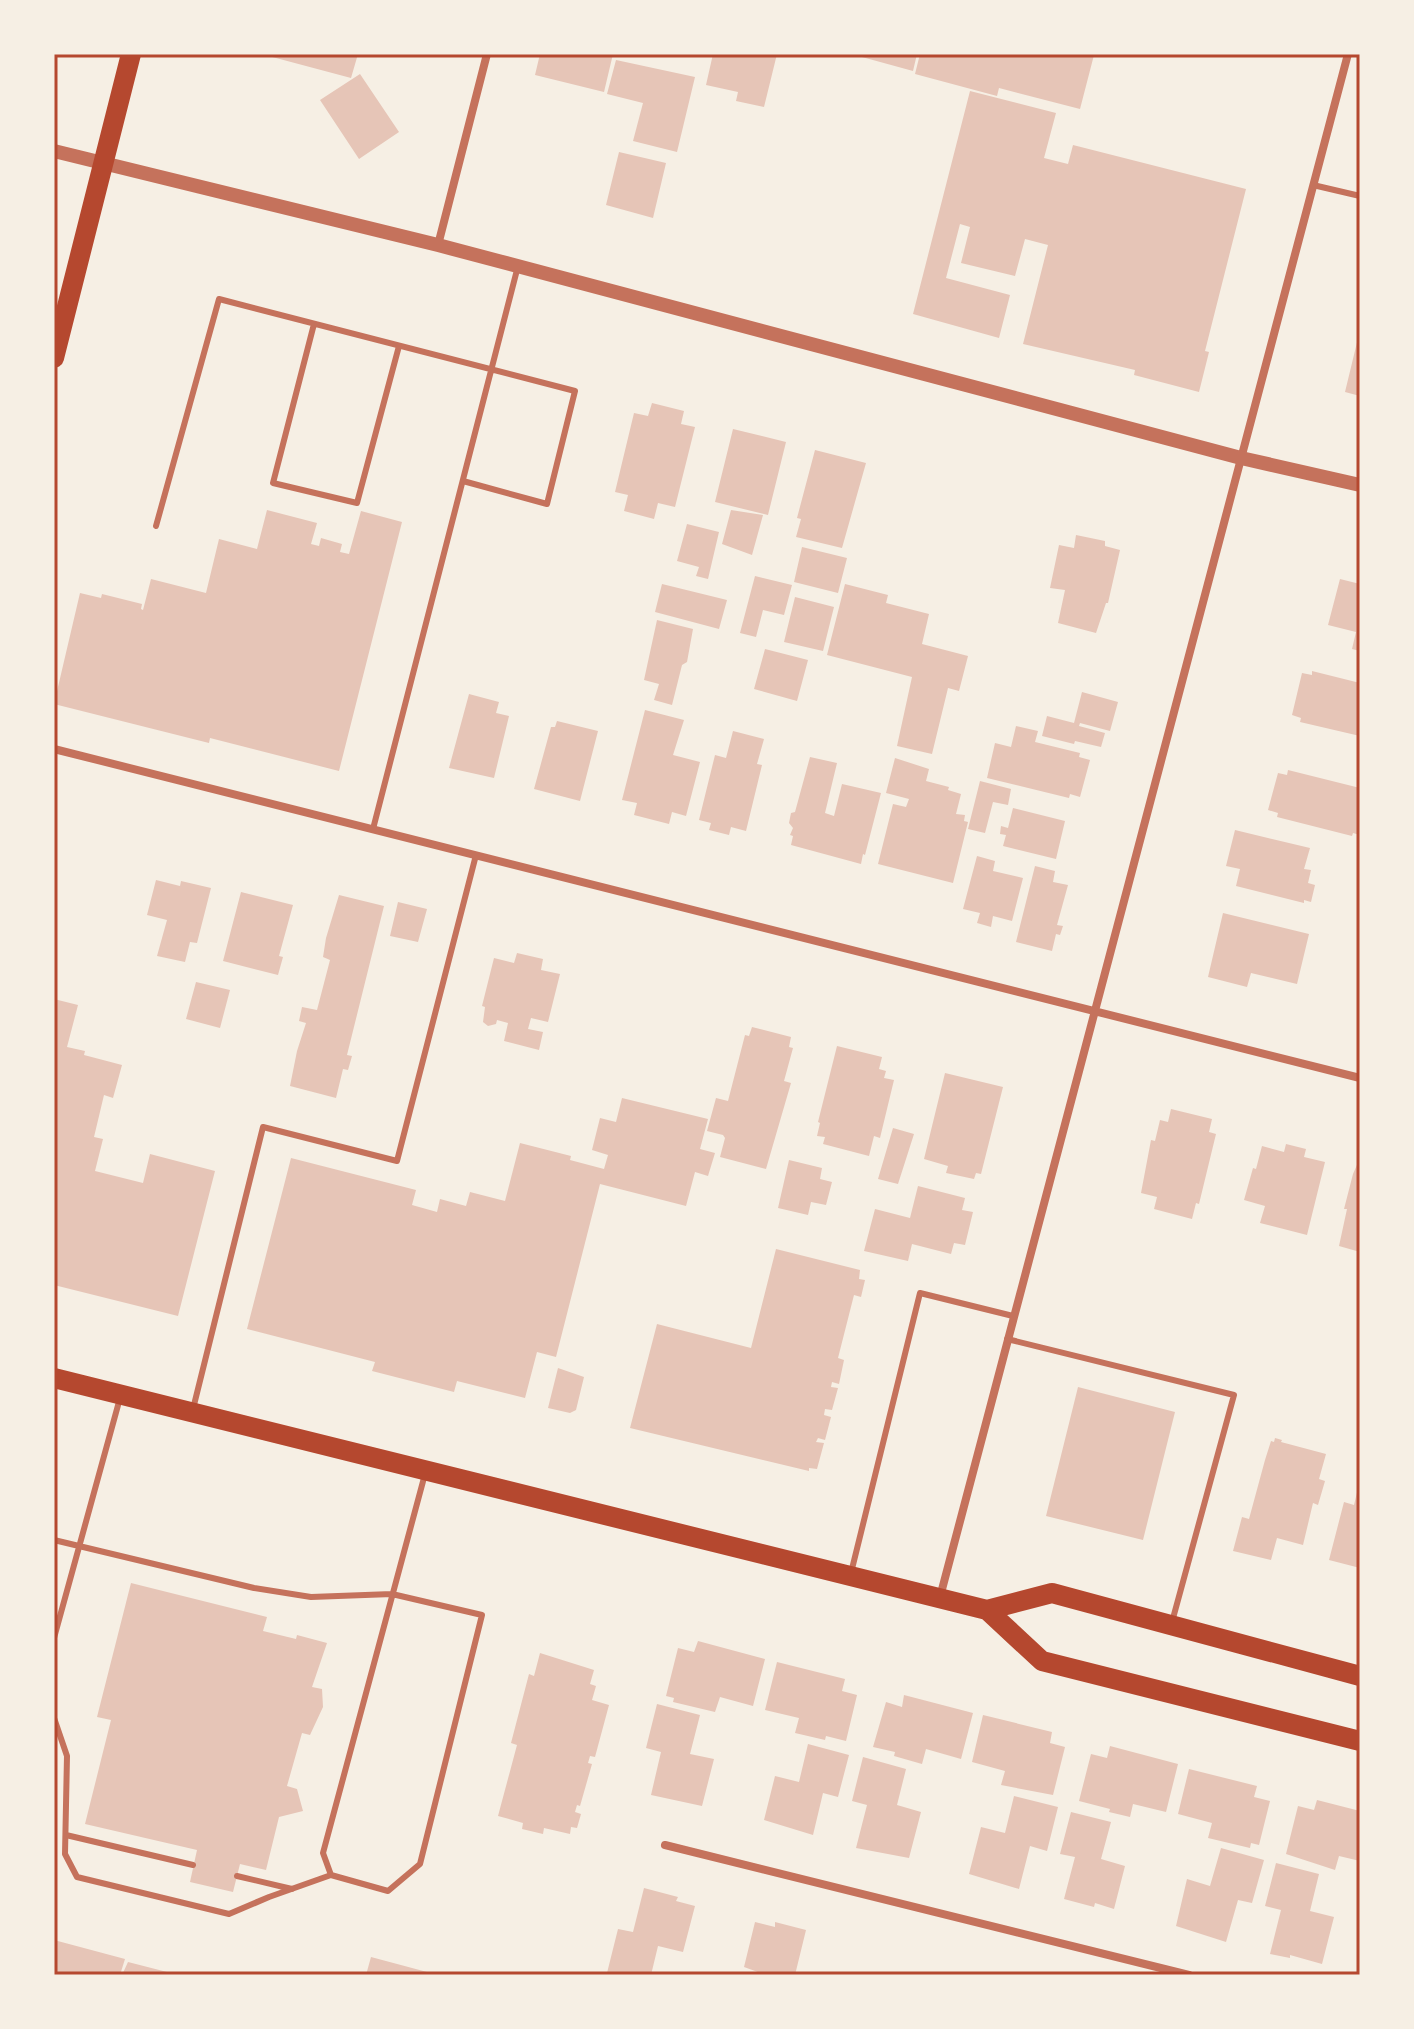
<svg xmlns="http://www.w3.org/2000/svg" width="1414" height="2029" font-family="'Sofia Sans Condensed',sans-serif">
	<style>
		.building { fill: #e6c5b7 }
		.lines { fill: none; stroke-linecap: round; stroke-linejoin: round }
		.service { stroke: #c5725c; stroke-width: 6 }
		.minor { stroke: #c5725c; stroke-width: 8 }
		.tertiary { stroke: #c5725c; stroke-width: 14 }
		.primary { stroke: #b5482f; stroke-width: 20 }
		.neatline { fill: none; stroke: #b5482f; stroke-width: 3 }
	</style>
	<rect width="100%" height="100%" fill="#f6efe4"/>
	<path class="building" d="M261,54H358L351,78Z
		M540,54H613L604,92L535,75Z
		M713,54H777L764,107L736,101L738,92L706,85Z
		M851,54H917L913,71Z
		M920,54L1036,56V54H1089L1094,55L1080,109L999,88L997,96L915,74Z
		M616,60L695,77L677,152L633,141L643,103L607,94Z
		M360,74L399,132L359,159L320,100Z
		M970,91L1056,113L1044,158L1068,164L1073,145L1246,189L1205,351L1209,352L1199,392L1134,375L1135,370L1023,344L1048,245L1025,239L1015,276L961,263L970,227L960,224L946,278L1010,295L999,338L913,314Z
		M619,152L666,163L653,218L606,205Z
		M1359,334H1360V396L1345,392Z
		M652,403L684,411L681,424L695,427L675,507L658,503L654,519L624,511L628,495L615,492L634,413L648,416Z
		M733,429L786,442L768,515L715,502Z
		M815,450L866,463L842,548L796,537L801,519L797,518Z
		M267,510L317,523L311,544L319,546L321,538L342,544L340,552L349,554L361,511L402,522L339,771L210,738L209,743L54,704L80,593L101,598L102,594L142,604L141,609L143,610L151,579L206,593L219,539L257,549Z
		M731,510L763,515L752,555L722,544Z
		M687,524L719,532L708,579L696,576L699,567L677,561Z
		M1076,535L1105,541V546L1120,550L1108,603H1106L1096,633L1058,623L1065,590L1050,588L1059,545L1074,548Z
		M802,547L847,558L838,593L794,582Z
		M755,576L792,585L784,615L763,610L756,637L740,633Z
		M1340,579L1360,584V651L1352,649L1356,632L1328,625Z
		M662,584L727,600L719,629L655,612Z
		M845,584L888,595L886,603L929,614L922,644L968,656L959,691L948,688L932,754L897,746L912,677L827,655Z
		M795,597L834,607L823,651L784,642Z
		M657,620L693,629L687,662L682,665L672,705L654,700L659,684L644,680Z
		M765,649L808,660L797,701L754,689Z
		M1312,671L1360,683V736L1300,722L1301,718L1292,715L1302,673L1312,675Z
		M1082,692L1118,702L1110,731L1080,723L1079,726L1105,733L1101,747L1075,741L1074,744L1042,736L1047,716L1074,723Z
		M469,694L499,702L496,713L509,716L494,778L449,768Z
		M645,710L684,720L673,755L700,762L686,816L672,812L669,824L634,815L637,803L622,800Z
		M557,721L598,731L580,801L534,789L551,727H555Z
		M1016,726L1038,731L1035,742L1080,753L1079,757L1090,760L1080,797L1070,794L1069,798L987,778L995,743L1011,747Z
		M733,731L764,739L757,764L762,765L746,831L731,827L729,835L709,830L711,823L699,820L715,755L726,758Z
		M810,757L837,763L825,813L834,816L842,784L881,793L865,855L863,854L861,864L791,845L793,836L790,835L793,828L789,823L791,813L795,812Z
		M895,758L929,769L926,781L949,787L948,790L961,794L956,814L965,815L964,821L968,822L953,883L878,864L893,804L906,807L909,799L886,793Z
		M1288,770L1360,788V835L1353,833L1352,836L1277,817L1278,813L1268,810L1278,773L1287,775Z
		M980,781L1011,789L1008,805L993,802L985,833L968,829Z
		M1013,808L1065,821L1056,859L1003,846L1006,835L1000,834L1001,826L1008,828Z
		M1235,830L1310,848L1304,869L1311,870L1308,883L1315,885L1311,902L1304,900V903L1236,886L1240,869L1226,866Z
		M977,856L995,861L993,871L1023,878L1012,921L993,916L991,927L977,923L980,913L963,909Z
		M1035,866L1055,871L1053,882L1068,885L1057,925L1063,926L1060,935L1056,934L1052,951L1016,942Z
		M156,880L180,886L181,881L211,888L197,943L190,942L185,962L157,956L167,920L147,915Z
		M241,892L293,905L279,956L283,957L278,975L223,961Z
		M339,895L384,906L347,1055L352,1056L348,1070L343,1069L336,1098L290,1086L297,1051L306,1023L299,1021L302,1007L317,1010L330,960L323,957L326,938Z
		M398,902L427,909L418,942L390,936Z
		M1223,913L1309,934L1297,984L1251,973L1247,987L1208,977Z
		M517,953L543,959L541,970L560,974L548,1022L531,1018L528,1029L543,1032L539,1050L504,1041L508,1023L497,1020L496,1024L488,1026L483,1022L485,1007L482,1006L494,958L514,963Z
		M196,982L230,990L220,1028L186,1019Z
		M54,999L78,1005L67,1047L85,1051L84,1055L122,1065L113,1098L104,1095L94,1137L103,1139L95,1171L143,1183L150,1154L215,1171L178,1316L54,1285Z
		M752,1027L791,1037L789,1047L793,1048L784,1081L791,1083L766,1169L720,1157L725,1138L723,1135L707,1131L716,1098L728,1101L745,1035L749,1036Z
		M837,1046L882,1057L879,1069L886,1071L884,1078L894,1080L880,1138L874,1136L869,1156L823,1144L825,1137L817,1136L820,1123L818,1122Z
		M945,1073L1003,1087L981,1174L976,1173L974,1179L946,1173L948,1166L924,1159Z
		M622,1098L708,1119L700,1149L715,1153L708,1176L695,1172L686,1206L600,1184L556,1357L537,1352L525,1398L457,1381L454,1392L372,1371L375,1362L247,1329L291,1158L416,1190L412,1205L437,1212L440,1199L466,1206L470,1192L505,1201L520,1143L571,1156L570,1160L604,1169L608,1155L592,1150L600,1118L616,1122Z
		M1171,1109L1212,1119L1209,1132L1216,1134L1199,1204L1196,1203L1192,1219L1154,1209L1157,1197L1141,1193L1151,1140L1155,1141L1160,1120L1168,1122Z
		M893,1128L914,1134L898,1184L878,1179Z
		M1286,1144L1306,1149L1304,1157L1325,1162L1307,1235L1260,1223L1265,1206L1244,1200L1253,1168L1256,1169L1262,1146L1284,1152Z
		M1360,1158V1252L1339,1246L1347,1209H1344L1353,1174Z
		M789,1160L822,1168L820,1179L832,1182L826,1205L811,1202L808,1215L778,1208Z
		M918,1186L965,1198L962,1210L973,1212L965,1245L954,1243L951,1254L912,1244L908,1261L864,1251L875,1209L910,1218Z
		M776,1249L860,1270L859,1279L865,1280L861,1297L854,1295L838,1358L844,1360L839,1384L832,1382L831,1387L838,1388L832,1410L825,1409L824,1415L831,1417L825,1440L818,1438L816,1442L824,1443L817,1469L809,1468V1471L630,1428L657,1324L751,1348Z
		M558,1368L584,1377L576,1410L570,1413L548,1408Z
		M1078,1387L1175,1412L1143,1540L1046,1516Z
		M1275,1438L1282,1440L1281,1442L1326,1454L1319,1479L1325,1481L1318,1505L1313,1503L1303,1545L1277,1538L1271,1560L1233,1551L1242,1517L1249,1519L1265,1460L1271,1441L1274,1442Z
		M1359,1484H1360V1568L1329,1560L1344,1502L1354,1505Z
		M131,1583L267,1617L263,1631L296,1639L297,1635L327,1643L312,1687L322,1689L323,1707L310,1735L302,1733L287,1786L297,1789L303,1811L279,1817L266,1870L240,1864L233,1892L190,1882L197,1850L85,1824L111,1720L97,1717Z
		M698,1641L765,1659L753,1706L720,1697L715,1712L673,1702L674,1698L666,1696L678,1648L694,1652Z
		M540,1653L594,1670L590,1684L596,1686L592,1700L609,1705L595,1757L590,1756L588,1763L592,1764L580,1806L577,1805L575,1812L581,1814L577,1828L571,1827L570,1834L544,1828L543,1834L522,1829L523,1823L498,1816L517,1745L511,1743L529,1674L534,1676Z
		M777,1662L845,1679L842,1691L857,1695L846,1741L826,1736L825,1740L795,1733L799,1718L765,1710Z
		M904,1695L973,1713L961,1759L926,1749L922,1764L894,1756L895,1752L873,1747L886,1702L902,1707Z
		M657,1704L700,1715L690,1754L714,1759L702,1806L651,1795L661,1752L646,1748Z
		M983,1715L1052,1732L1050,1743L1065,1747L1053,1795L1001,1785L1005,1771L972,1762Z
		M808,1744L849,1755L838,1797L823,1793L813,1835L764,1820L775,1776L799,1782Z
		M1110,1746L1178,1764L1166,1812L1133,1804L1130,1817L1109,1812L1110,1809L1079,1801L1091,1754L1107,1758Z
		M863,1757L906,1769L897,1805L921,1812L909,1858L856,1848L867,1805L852,1801Z
		M1189,1769L1257,1786L1254,1797L1270,1801L1259,1845L1251,1843L1250,1848L1208,1838L1212,1823L1178,1814Z
		M1014,1796L1058,1807L1047,1851L1030,1846L1019,1889L969,1874L981,1827L1005,1833Z
		M1317,1800L1360,1811V1861L1339,1856L1335,1870L1286,1854L1298,1806L1314,1810Z
		M1071,1812L1111,1822L1101,1859L1125,1866L1114,1909L1095,1903L1094,1907L1064,1899L1075,1857L1060,1854Z
		M1221,1848L1264,1860L1252,1903L1238,1900L1226,1942L1176,1926L1187,1879L1210,1886Z
		M1276,1863L1319,1874L1310,1911L1334,1917L1322,1964L1290,1955V1958L1270,1954L1281,1910L1265,1906Z
		M644,1888L678,1897L676,1901L695,1906L683,1952L658,1946L651,1975L607,1973L618,1929L633,1932Z
		M755,1922L775,1927V1922L806,1930L795,1975H766L744,1967Z
		M54,1940L125,1959L120,1975H54Z
		M371,1957L427,1972V1975H366Z
		M128,1962L167,1972L166,1975H122Z"/>
	<g class="lines">
		<path class="service" d="M1313,185L1360,196
			M314,324L273,483L357,503L399,346
			M156,526L219,299L575,391L547,504L463,481
			M373,829L518,266
			M1007,1339L1234,1395L1172,1622
			M193,1409L263,1127L397,1161L476,855
			M54,1540L254,1588L311,1597L392,1594L482,1615L420,1864L388,1891L331,1875L323,1853L425,1474
			M851,1573L920,1293L1013,1316
			M54,1638L120,1398
			M54,1718L67,1756L65,1854L77,1877L229,1914L269,1897L331,1875
			M66,1835L193,1865
			M237,1876L292,1889"/>
		<path class="minor" d="M438,245L487,54
			M54,749L1360,1078
			M940,1597L1348,54
			M665,1845L1189,1975"/>
		<path class="tertiary" d="M54,151L438,245L1241,458L1360,485"/>
		<path class="primary" d="M54,358L131,54
			M54,1378L987,1610L1042,1661L1360,1741
			M987,1610L1052,1593L1360,1676"/>
	</g>
	<rect width="1414" height="2029" fill="none" stroke="#f6efe4" stroke-width="112"/>
	<rect x="56" y="56" width="1302" height="1917" class="neatline"/>
</svg>
